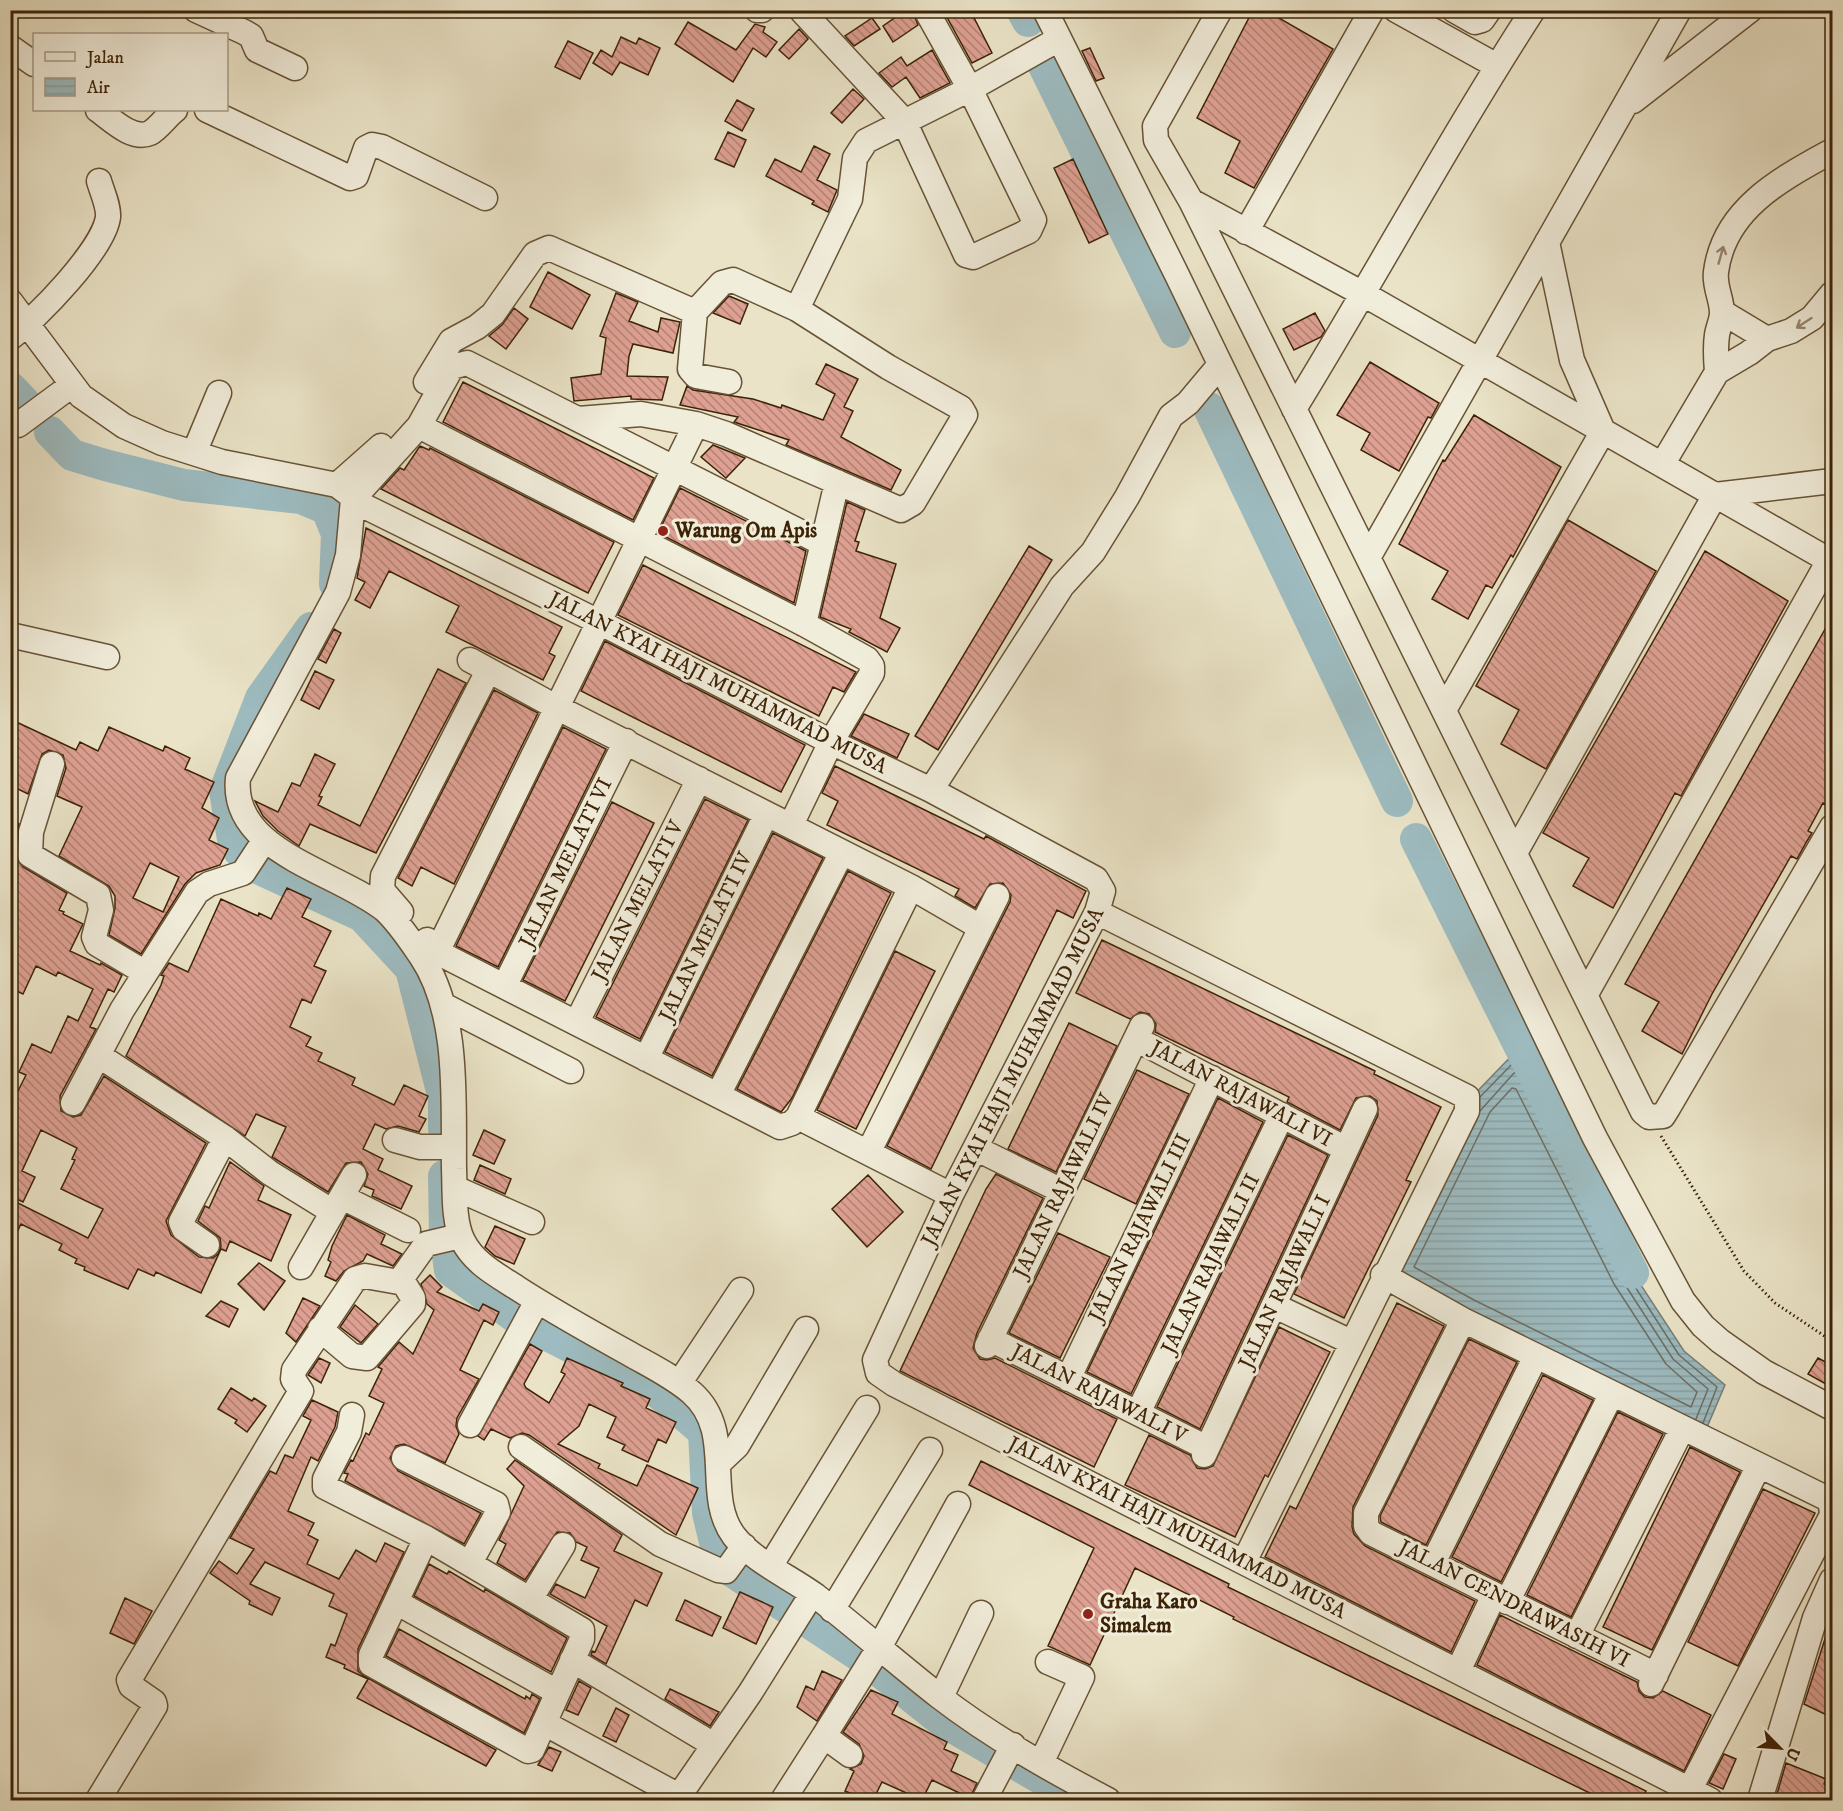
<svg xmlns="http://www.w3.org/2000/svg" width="1843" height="1811" font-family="'IM FELL DW Pica',serif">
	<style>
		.water { fill: url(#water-rules); stroke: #777e76; stroke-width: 1.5 }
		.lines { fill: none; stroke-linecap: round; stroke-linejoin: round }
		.shore { stroke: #6d6f63; stroke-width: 1.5 }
		.river { stroke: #9dbbc0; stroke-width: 32 }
		.building { fill: url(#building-back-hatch); stroke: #3d2306; stroke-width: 1.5; fill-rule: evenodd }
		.minor-casing { stroke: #685336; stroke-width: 27 }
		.path { stroke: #3d2306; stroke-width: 3; stroke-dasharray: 1.5 3; stroke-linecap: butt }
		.minor { stroke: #f1eddb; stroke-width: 24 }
		.oneway { stroke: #978870 }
		.poi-dot { fill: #8f2418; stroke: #f1eddb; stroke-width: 2 }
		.labels { text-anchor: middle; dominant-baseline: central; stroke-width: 6; stroke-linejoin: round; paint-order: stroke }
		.poi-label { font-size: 21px; font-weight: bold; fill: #3d2306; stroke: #f1eddb; text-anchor: start }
		.street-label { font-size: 21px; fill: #3d2306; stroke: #f1eddb }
	</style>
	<defs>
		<pattern id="water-rules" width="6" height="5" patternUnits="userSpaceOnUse" patternTransform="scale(1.5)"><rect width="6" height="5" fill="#9dbbc0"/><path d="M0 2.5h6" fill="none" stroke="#88a0a4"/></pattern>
		<pattern id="building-back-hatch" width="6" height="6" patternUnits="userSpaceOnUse" patternTransform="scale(1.5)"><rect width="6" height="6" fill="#dda092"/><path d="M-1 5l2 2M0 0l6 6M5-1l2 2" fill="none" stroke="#b48275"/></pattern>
	</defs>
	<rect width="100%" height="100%" fill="#eae3c7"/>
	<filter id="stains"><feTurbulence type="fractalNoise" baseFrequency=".00333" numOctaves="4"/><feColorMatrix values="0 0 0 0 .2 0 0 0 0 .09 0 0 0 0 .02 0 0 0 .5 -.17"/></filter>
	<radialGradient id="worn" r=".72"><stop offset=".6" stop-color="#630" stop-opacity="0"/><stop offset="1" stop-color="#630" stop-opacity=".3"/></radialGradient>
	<path class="water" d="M1520,1047L1633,1273L1684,1351L1725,1385L1702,1439L1383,1275L1468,1101Z"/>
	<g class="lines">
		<path class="shore" d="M1512,1088L1516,1089L1614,1284L1666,1364L1697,1392L1691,1407L1474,1300L1414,1267L1490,1112Z
			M1480,1097L1516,1060H1520L1628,1276L1679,1355L1717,1387L1703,1423
			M1480,1111L1514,1073H1518L1622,1280L1673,1359L1708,1389L1696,1419"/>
		<path class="river" d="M1022,10L1028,21
			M1044,66L1175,332
			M10,387L27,405
			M1209,408L1397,801
			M50,432L72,455L105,465L184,485L301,498L327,509L337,534L335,584
			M311,628L261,698L225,791L234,845L251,865L362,916L411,969L444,1099V1129
			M1416,839L1633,1273
			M444,1176L445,1234L450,1270L522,1322L655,1390L704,1432L708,1513L716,1546L730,1570L864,1659L942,1721L1078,1800"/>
	</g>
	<path class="building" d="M906,10H912L918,25L893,42L883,26Z
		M943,10H970L992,53L972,63Z
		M1253,10H1265L1333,49L1254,188L1225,173L1240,141L1197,118Z
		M872,18L880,29L854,46L845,36Z
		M688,22L736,50L755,24L765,27L763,32L777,42L766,57L753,48L733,82L675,44Z
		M799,29L808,39L789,59L779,50Z
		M621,37L636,44L639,38L660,48L648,75L620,62L612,75L593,63L601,50L612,57Z
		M568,41L593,53L580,79L555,67Z
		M1090,48L1104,78L1096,81L1082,51Z
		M932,50L950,83L920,98L906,77L892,87L879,73L901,57L907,66Z
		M853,89L864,99L842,123L831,113Z
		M737,100L754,109L742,131L725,121Z
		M728,132L746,140L734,167L715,159Z
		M814,146L830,154L817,180L837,190L828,212L812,204L814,201L766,176L775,159L801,172Z
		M1073,159L1108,234L1089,243L1054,168Z
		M548,272L590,295L572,329L530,307Z
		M616,293L638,302L629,321L658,332L661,318L680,322L673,353L633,344L629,356L627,376L668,377L662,400L631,399V396L574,401L571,378L601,374L606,338L600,336Z
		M729,296L748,304L740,324L713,313Z
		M514,308L528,319L506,349L489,336L502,325Z
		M1315,313L1325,331L1321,337L1294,350L1283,329Z
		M1370,362L1439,403L1431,418L1428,417L1399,471L1361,450L1370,433L1337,415Z
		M826,364L858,379L844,407L853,411L841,437L901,470L891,490L786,445L789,440L734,422L738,417L680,405L687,386L693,390L753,399L781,408L782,405L823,420L835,394L816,384Z
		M463,382L654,478L633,520L443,422Z
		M1474,415L1561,467L1513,557L1511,555L1492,588L1486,585L1468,619L1432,599L1448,571L1399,544L1443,460L1445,461Z
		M713,445L745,458L726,478L701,457Z
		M420,446L429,450L430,448L614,542L588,593L381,489L400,468L404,470Z
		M680,488L806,551L794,603L658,533Z
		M847,502L865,510L855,541L859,542L856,551L896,564L880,618L900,628L887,652L849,632L851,629L820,617Z
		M1568,520L1656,571L1546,769L1501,744L1519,710L1476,686Z
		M366,528L562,627L549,653L555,656L543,680L446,632L459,606L389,571L370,608L355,600L365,582L357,578Z
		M1029,546L1052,560L938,750L915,736Z
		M1705,551L1788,601L1681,796L1675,793L1613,908L1573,886L1589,858L1543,833Z
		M643,565L708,598L856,672L844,692L833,687L819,716L756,684L618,615Z
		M1833,615V808L1823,803L1808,831L1812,833L1807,841L1797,859L1791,856L1712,994L1682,1054L1642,1031L1659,1002L1625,984Z
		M334,629L341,633L326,663L318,659Z
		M605,641L805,745L781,792L581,691Z
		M438,669L466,683L376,853L310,824L299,846L278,831L263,816L255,801L278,812L292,783L300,786L315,754L335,764L319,796L322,797L318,805L360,826Z
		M315,671L334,680L319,709L301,700Z
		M494,690L538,713L454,884L421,867L412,886L398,878Z
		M864,714L909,734L897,758L851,736Z
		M10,719L76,750L80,742L98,751L109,727L163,751L165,746L190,758L185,769L214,782L202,808L219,818L209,840L228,849L220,865L196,873L185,884L141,954L109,935L115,908V896L109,886L59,856L82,807L57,796L66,768L63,755L49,750L42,754L28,794L10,785ZM150,863L179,877L163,912L133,898Z
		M563,727L606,749L498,967L456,946Z
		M835,766L984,839L986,836L1086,891L1073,918L1057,910L931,1169L887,1146L1010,902L1011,895L1003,883L990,884L975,908L955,896L959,889L827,825L838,801L822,793Z
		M705,799L748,820L640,1039L596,1017Z
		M612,802L654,823L565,1001L523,980Z
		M10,820L19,824L16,850L10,862Z
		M773,833L823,858L712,1076L665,1052Z
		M15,856L23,867L67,893L59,910L64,912L63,914L83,924L70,951L100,965L101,963L122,975L114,992L108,989L90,1027L96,1029L60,1096L61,1111L73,1117L81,1115L104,1076L206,1143L166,1221L171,1235L199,1257L213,1258L218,1254L221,1246L220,1238L198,1221L205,1206L209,1208L230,1162L264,1186L258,1200L291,1215L271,1261L230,1241L226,1251L221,1249L201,1293L156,1272L154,1276L138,1269L128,1289L84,1270L85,1267L75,1263L77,1259L59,1250L62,1244L21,1224L10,1247V1210L14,1201L88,1238L103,1209L61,1189L75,1160L72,1159L77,1148L41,1130L22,1171L35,1177L23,1202L10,1196V1107L26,1075L19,1072L32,1044L51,1053L68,1016L78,1021L93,989L58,972L56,976L36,966L23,994L10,988V867Z
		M848,871L891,893L792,1098L781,1112L737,1089Z
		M287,888L311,899L302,917L331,931L314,966L326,971L311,1003L302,999L290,1027L311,1037L306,1046L322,1053L318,1061L355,1078L352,1085L394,1105L404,1085L428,1096L419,1116L426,1119L419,1132L398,1126L386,1129L375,1124L363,1149L383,1159L378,1170L412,1186L401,1209L372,1196L374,1190L364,1186L368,1174L361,1162L346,1163L328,1192L272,1157L286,1127L256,1114L245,1136L126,1056L161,985L164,976L161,975L169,963L188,972L221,899L258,916L259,913L271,919Z
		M1102,940L1375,1071L1374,1074L1441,1107L1406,1180L1411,1182L1344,1318L1294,1294L1378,1115L1377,1101L1370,1096L1356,1098L1340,1130L1287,1102L1289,1097L1155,1032L1156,1024L1149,1014L1140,1012L1130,1019L1076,993Z
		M895,951L935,971L856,1129L817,1110Z
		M1069,1023L1117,1046L1056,1172L1008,1149Z
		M1137,1070L1189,1094L1136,1204L1084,1179Z
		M1218,1098L1263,1122L1131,1394L1087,1372Z
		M484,1130L505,1140L494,1164L473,1155Z
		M1288,1135L1328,1155L1200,1429L1157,1407Z
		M480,1165L511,1179L505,1194L474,1180Z
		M996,1174L1043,1198L977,1333L973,1348L980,1359L987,1360L995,1358L1117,1419L1094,1467L900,1371L986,1189Z
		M868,1175L903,1212L867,1247L832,1209Z
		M347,1215L385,1235L381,1244L402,1254L393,1266L367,1254L363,1261L344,1271L336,1281L325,1276L331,1262L328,1260L332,1246Z
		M495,1226L525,1239L514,1264L495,1256L485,1247Z
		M1058,1233L1110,1257L1060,1358L1009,1333Z
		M259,1263L285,1281L264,1310L238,1284Z
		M430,1275L442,1287L437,1292L479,1311L483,1304L499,1312L493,1325L484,1320L460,1370L479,1379L457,1418L456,1426L459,1434L445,1463L404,1444L396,1446L390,1458L398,1471L481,1513L464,1544L345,1481L348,1474L344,1473L351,1460L353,1461L366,1433L369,1435L384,1403L369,1396L382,1369L378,1367L399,1342L413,1354L434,1310L427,1304L421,1284Z
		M303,1298L320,1306L296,1342L286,1333Z
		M221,1301L238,1309L229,1327L206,1316Z
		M1397,1303L1444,1326L1353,1507L1352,1527L1354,1534L1365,1546L1475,1601L1451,1652L1265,1557L1290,1506L1296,1509Z
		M355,1305L378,1324L361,1343L340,1327Z
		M1279,1327L1330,1352L1268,1477L1265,1475L1235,1537L1125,1485L1149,1435L1190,1455L1197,1468L1205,1469L1213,1466Z
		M1469,1339L1517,1362L1426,1545L1381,1522L1380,1516Z
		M530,1344L542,1351L524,1384L526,1388L549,1403L565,1374L561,1372L567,1358L623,1383L621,1386L650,1399L646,1408L676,1422L666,1443L658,1439L648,1462L622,1450L625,1445L607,1437L616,1417L589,1404L579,1426L558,1444L600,1464L598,1468L637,1486L647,1465L698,1488L676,1535L529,1435L522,1433L510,1438L491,1429L484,1440L478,1436Z
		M319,1358L330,1363L321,1383L308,1375Z
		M1818,1358L1833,1366V1388L1808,1374Z
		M1543,1375L1593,1400L1501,1582L1452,1557Z
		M231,1388L252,1401L254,1398L266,1406L247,1432L235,1423L237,1420L218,1409Z
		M312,1400L338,1412L335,1427L318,1461L311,1457L288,1511L314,1523L308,1535L318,1540L307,1564L339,1579L356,1550L376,1562L385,1543L404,1552L358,1649V1671L364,1676L496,1750L486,1766L357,1698L368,1679L344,1668L345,1665L326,1657L331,1644L335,1646L347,1614L329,1606L334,1594L265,1562L250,1584L280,1598L272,1615L249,1604L250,1601L210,1573L219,1561L237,1574L254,1549L230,1538L270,1471L276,1474L285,1455L293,1458L311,1420L303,1416Z
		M1618,1412L1663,1434L1571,1617L1527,1595Z
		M1690,1447L1740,1472L1652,1650L1603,1627Z
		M515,1460L622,1535L614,1551L662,1573L647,1606L635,1600L606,1664L591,1655L592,1651L595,1652L607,1626L550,1594L556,1584L585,1598L599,1568L581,1560L587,1547L576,1542L570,1533L557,1532L525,1580L497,1563L506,1544L499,1540L524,1486L507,1469Z
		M981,1461L1229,1584L1228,1587L1646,1791L1641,1800H1604L1233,1619L1234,1617L1135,1568L1090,1665L1048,1646L1094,1548L969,1485Z
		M1763,1489L1815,1513L1738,1666L1688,1642Z
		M429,1564L447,1574L449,1571L484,1592L485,1589L567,1638L551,1672L414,1596Z
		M740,1592L773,1607L756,1644L723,1628Z
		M125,1598L152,1611L134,1644L110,1633Z
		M685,1600L721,1617L712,1636L676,1620Z
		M1833,1614V1718L1804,1704Z
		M1500,1615L1637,1682L1639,1691L1645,1697L1653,1698L1663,1691L1711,1715L1684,1771L1477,1665Z
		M399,1629L525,1699L526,1696L530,1699L532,1694L540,1699L524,1733L386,1656Z
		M822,1671L842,1680L817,1721L797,1707L806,1686L814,1690Z
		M579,1681L591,1688L578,1715L566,1710Z
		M670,1689L719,1712L710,1726L665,1699Z
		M871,1690L898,1702L892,1714L947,1742L944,1749L958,1755L951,1771L977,1783L970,1798L932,1780L922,1800L882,1782L873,1800H866L845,1791L854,1771L850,1769L861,1764L864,1756L859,1744L843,1732Z
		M616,1708L629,1715L616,1742L603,1736Z
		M549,1747L561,1752L552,1771L538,1765Z
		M1724,1754L1736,1759L1723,1789L1709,1783Z
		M1786,1763L1826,1779L1824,1784L1833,1789V1800H1792L1777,1794Z"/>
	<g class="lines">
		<defs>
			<path id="minor" d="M196,10L244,32L251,36L257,50L295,68
				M757,10H762
				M1045,10L1176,273L1595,1138L1683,1301L1703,1326L1720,1341L1764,1372L1832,1408
				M1220,10L1155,126L1156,140L1191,201L1643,1112L1649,1117L1663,1116L1668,1108L1832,827
				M1396,10L1497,66
				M1454,10L1475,22L1482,20L1489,10
				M802,11L904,121L966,255L973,257L1029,231L1034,220L970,89L926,10
				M10,47L34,64
				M1633,101L1750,10
				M98,110C111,119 132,141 150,133C158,129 167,116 175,110
				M207,110L350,178L356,176L366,148L372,145L382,147L485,198
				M1832,151C1783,178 1724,208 1716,272C1714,286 1722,299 1722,313C1722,320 1718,328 1717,335C1715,348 1716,360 1717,372L1749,353L1767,339L1791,331L1812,318L1832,294
				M1191,201L1365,295L1832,562
				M1246,232L1372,10
				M10,301L81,396L124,426L162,443L222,462L337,485L366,507L599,622L831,742L931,790L1096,879L1103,891L1097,912L951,1195L875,1360L878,1373L894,1384L1710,1800
				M797,309L850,199L855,158L866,141L970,89L1059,39
				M695,312L690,369L696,376L729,382
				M1722,312L1767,339
				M10,338C37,318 104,249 108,217C109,206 102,192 99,181
				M426,382L451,341L477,327L493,314L535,254L549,248L695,312L722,283L733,280L797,309L888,367L961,408L965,415L913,503L901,510L726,434L696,424L437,952
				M1294,409C1375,277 1449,140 1533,10
				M578,419L641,414L696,424
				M18,425L72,385
				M419,426L804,624L867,659L872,666V673L831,742L791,825
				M194,453L219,393
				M1662,465L1717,372
				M337,485L381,446
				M822,543L467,363L452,367L419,426L353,499L348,555L338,592L238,778C230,852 337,871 385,910C399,923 410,940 421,956C460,1014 453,1101 454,1169C455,1190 453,1222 463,1241C474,1263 497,1275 517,1288C554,1312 592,1333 630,1354C651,1366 674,1377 692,1393C736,1432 703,1495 734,1536C753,1561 790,1577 816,1596C858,1629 898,1664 940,1697C992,1737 1051,1770 1108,1800
				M1369,556L1679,10
				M804,624L837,482
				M10,635L107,657
				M470,660L556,707L911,887L980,927
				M1444,710L1603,431L1572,360L1547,242
				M52,764L31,832L30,855L98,895L101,910L94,937L97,944L144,972
				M931,790L1062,586L1093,552L1127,497L1171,416L1188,403L1219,366
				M1515,853L1715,495L1832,481
				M401,912L382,890L383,876L488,671
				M1097,912L1467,1097V1111L1244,1562
				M427,940L437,952L780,1127L792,1123L798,1117L911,887
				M505,985L626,741
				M1586,994L1832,555
				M445,1006L571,1071
				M577,1022L699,779
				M1136,1039L1346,1149
				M98,1055L225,1138L270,1173L333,1212
				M646,1059L766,815
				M718,1095L842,852
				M73,1103L122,1010L197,892L209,884L243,873L264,841
				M798,1117L951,1195
				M395,1140L420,1147H454
				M977,1149L1060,1190
				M869,1151L997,896
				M455,1188L532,1222
				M342,1197L408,1230
				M207,1245L184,1229L181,1222L225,1138
				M301,1267L354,1175
				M1383,1275L1463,1320L1826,1498L1831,1504L1832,1515L1690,1789
				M1275,1306L1351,1342
				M1463,1320L1366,1513V1526L1371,1533L1656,1675
				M320,1329L352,1356L367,1358L413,1304V1298L402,1280
				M990,1339L1207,1448
				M987,1346L1142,1026
				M1068,1379L1212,1078
				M680,1382L741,1290
				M1138,1413L1282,1115
				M352,1415L349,1432L325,1479V1487L426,1538L582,1630V1639L532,1750L528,1751L371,1664V1655L426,1538
				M470,1425L537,1301
				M521,1447L660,1544L718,1570L726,1571L744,1546
				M1204,1455L1365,1109
				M404,1458L496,1504L498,1512L470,1563
				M719,1463L737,1446L806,1329
				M1433,1563L1536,1356
				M771,1565L867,1408
				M531,1598L563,1545
				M396,1602L557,1692
				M1507,1602L1612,1393
				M832,1610L930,1450
				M1577,1636L1682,1429
				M572,1660L714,1745
				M1458,1671L1494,1595
				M1651,1684L1758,1467
				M941,1697L981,1613
				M544,1723L679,1796L750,1693L812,1594
				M850,1755L824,1736L880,1646L958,1504
				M1041,1763L1082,1677L1048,1662
				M98,1800L155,1706L154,1702L131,1686L129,1680L301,1391L293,1379L294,1370L355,1279L365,1276L399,1282L426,1244L460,1236
				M783,1800L824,1736
				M984,1800L1013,1745
				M1760,1800L1815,1618L1832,1580"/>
		</defs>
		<use href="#minor" class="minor-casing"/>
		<path class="path" d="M1661,1136L1744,1271L1775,1303L1832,1341"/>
		<use href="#minor" class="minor"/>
	</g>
	<defs><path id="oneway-shaft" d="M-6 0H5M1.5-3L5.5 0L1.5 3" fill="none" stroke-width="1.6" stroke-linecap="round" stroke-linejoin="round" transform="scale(1.5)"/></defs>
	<g class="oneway">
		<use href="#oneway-shaft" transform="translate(1721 255) rotate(-74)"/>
		<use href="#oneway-shaft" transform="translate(1804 323) rotate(147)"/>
	</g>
	<g class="poi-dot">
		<circle cx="663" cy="531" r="6"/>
		<circle cx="1088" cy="1614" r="6"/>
	</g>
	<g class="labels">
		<g class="poi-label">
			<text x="675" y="531">Warung Om Apis</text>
			<text x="1100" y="1602">Graha Karo<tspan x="1100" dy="24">Simalem</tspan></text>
		</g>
		<g class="street-label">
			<text transform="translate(718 683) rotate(27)">JALAN KYAI HAJI MUHAMMAD MUSA</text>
			<text transform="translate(566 863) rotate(-64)">JALAN MELATI VI</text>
			<text transform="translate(638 901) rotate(-63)">JALAN MELATI V</text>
			<text transform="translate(706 937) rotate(-64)">JALAN MELATI IV</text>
			<text transform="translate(1013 1077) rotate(-63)">JALAN KYAI HAJI MUHAMMAD MUSA</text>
			<text transform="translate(1241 1094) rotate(28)">JALAN RAJAWALI VI</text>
			<text transform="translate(1064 1186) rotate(-64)">JALAN RAJAWALI IV</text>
			<text transform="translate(1140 1228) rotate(-64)">JALAN RAJAWALI III</text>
			<text transform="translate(1211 1264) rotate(-64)">JALAN RAJAWALI II</text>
			<text transform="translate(1285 1282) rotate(-65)">JALAN RAJAWALI I</text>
			<text transform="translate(1099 1394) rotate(27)">JALAN RAJAWALI V</text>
			<text transform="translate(1177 1528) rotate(27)">JALAN KYAI HAJI MUHAMMAD MUSA</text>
			<text transform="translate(1514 1604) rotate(27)">JALAN CENDRAWASIH VI</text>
		</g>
	</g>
	<rect width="1843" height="1811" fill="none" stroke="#eae3c7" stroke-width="36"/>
	<rect x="12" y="12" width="1819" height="1787" fill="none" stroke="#3d2306" stroke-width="3"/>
	<rect x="18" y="18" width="1807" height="1775" fill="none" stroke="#3d2306" stroke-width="1.5"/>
	<rect x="33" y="33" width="195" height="78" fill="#f1eddb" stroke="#a99c86" stroke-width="1.5"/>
	<rect x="45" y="52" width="30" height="9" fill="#f1eddb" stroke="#a99c86" stroke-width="1.5"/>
	<text x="87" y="63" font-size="18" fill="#3d2306">Jalan</text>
	<rect x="45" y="78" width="30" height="18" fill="url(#water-rules)" stroke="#a99c86" stroke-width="1.5"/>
	<text x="87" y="93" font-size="18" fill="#3d2306">Air</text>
	<g transform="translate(1780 1748) rotate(115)" stroke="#f1eddb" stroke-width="4.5" paint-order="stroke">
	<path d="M0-4.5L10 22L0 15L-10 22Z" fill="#3d2306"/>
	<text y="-9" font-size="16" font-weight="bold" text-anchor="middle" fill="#3d2306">U</text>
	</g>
	<rect width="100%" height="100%" filter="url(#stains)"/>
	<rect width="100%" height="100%" fill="url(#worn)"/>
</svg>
